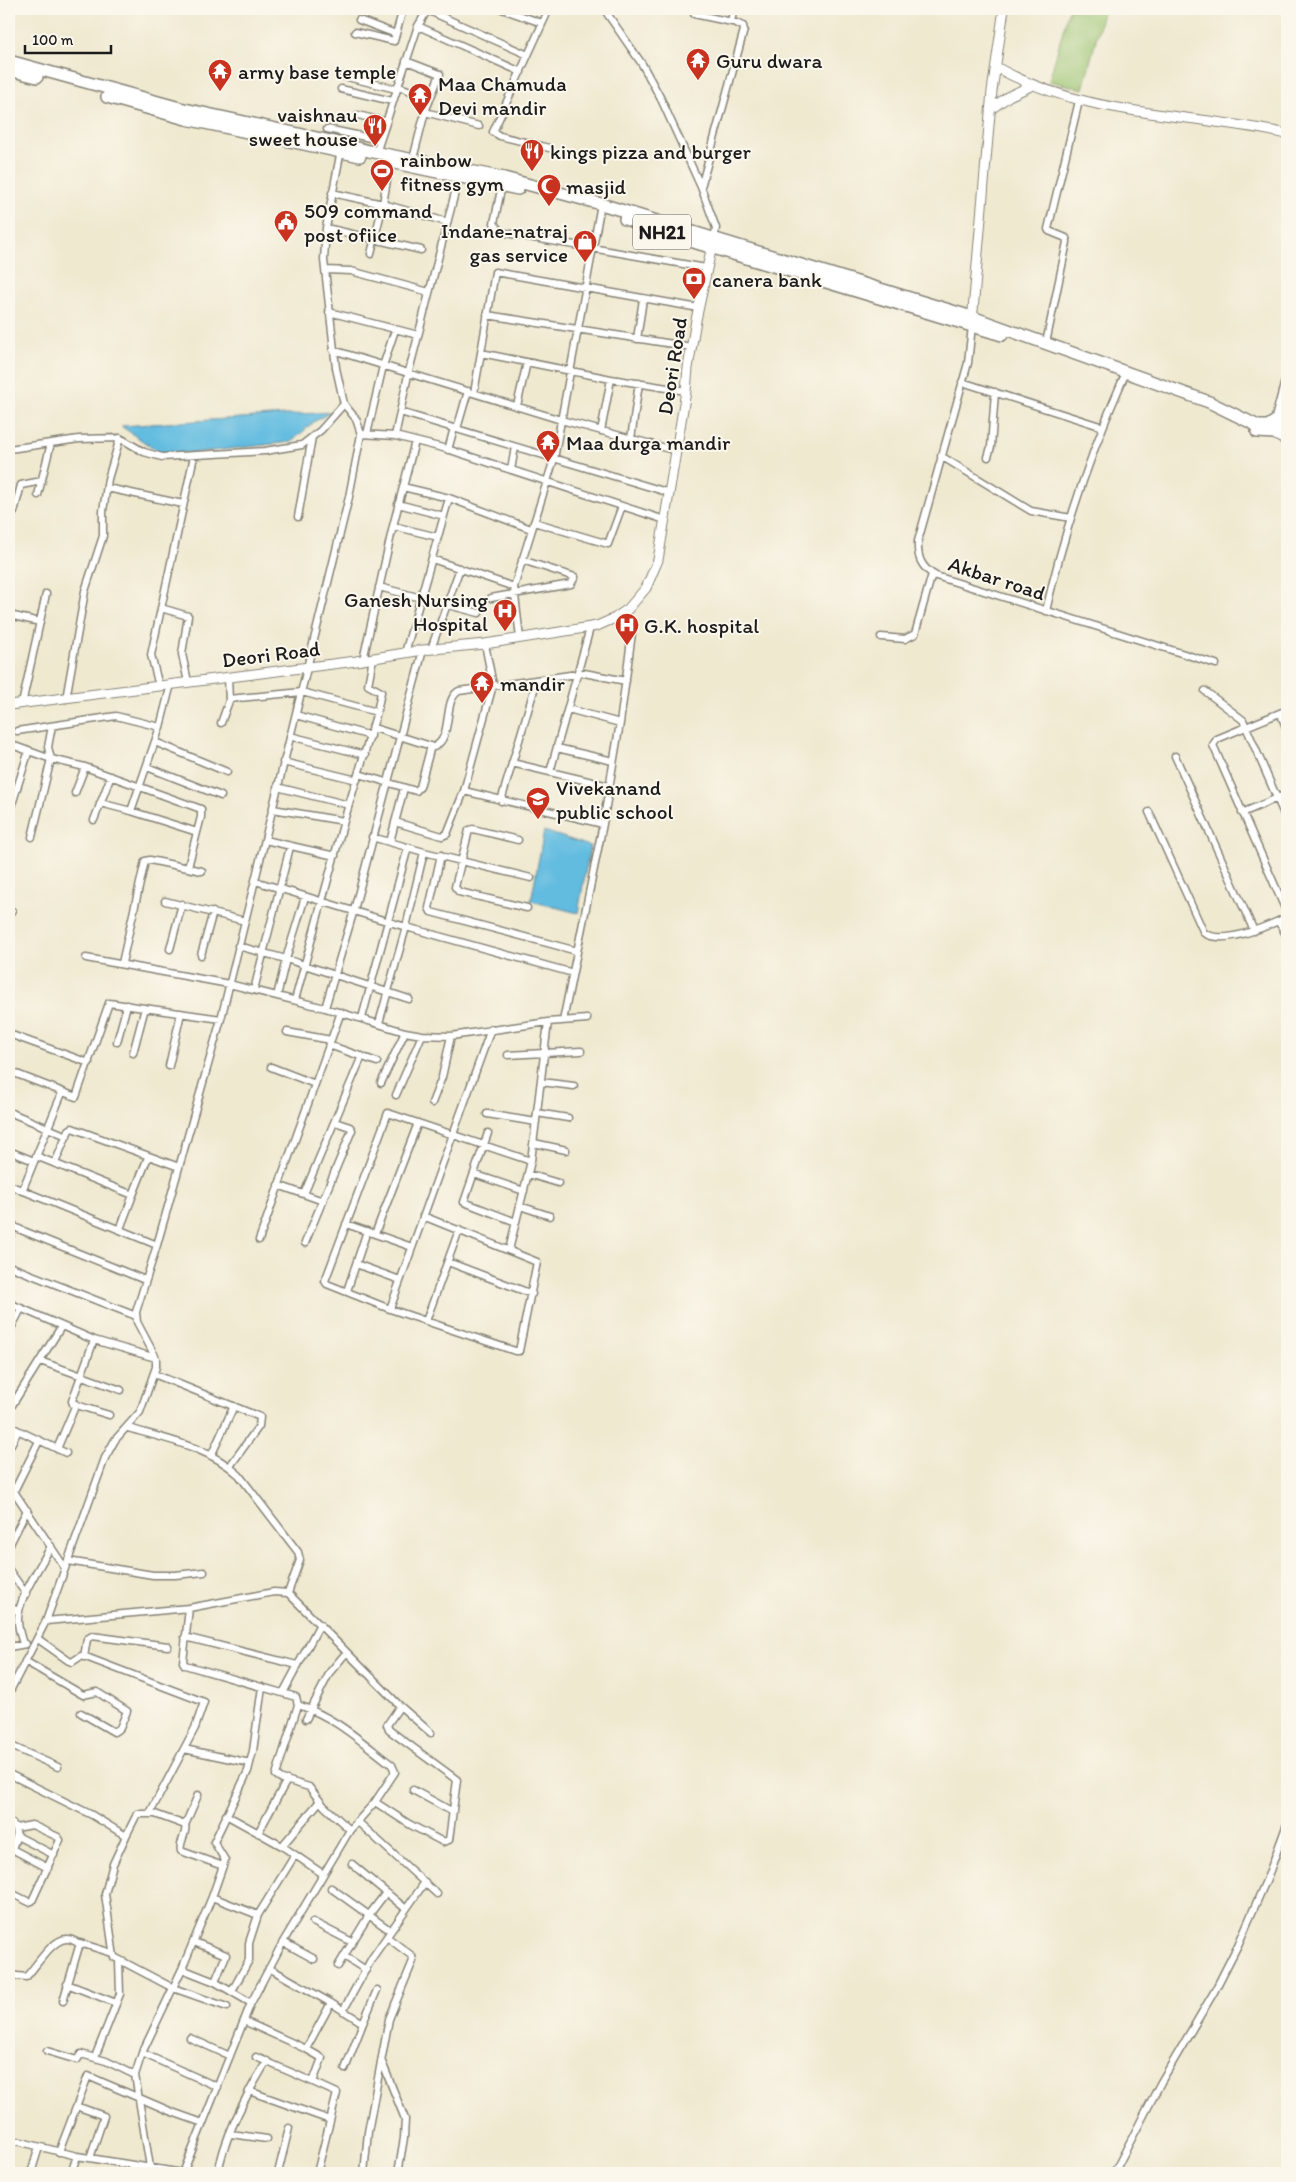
<svg xmlns="http://www.w3.org/2000/svg" width="1296" height="2182" font-family="Itim,sans-serif">
	<style>
		.green { fill: #9bc36f; stroke: #5c7046 }
		.water { fill: #62bce0; stroke: #3f6c7e }
		.lines { fill: none; stroke-linecap: round; stroke-linejoin: round }
		.street-casing { stroke: #868276; stroke-width: 9 }
		.secondary-casing { stroke: #868276; stroke-width: 11 }
		.highway-casing { stroke: #868276; stroke-width: 14 }
		.street { stroke: #fff; stroke-width: 6 }
		.secondary { stroke: #fff; stroke-width: 9 }
		.highway { stroke: #fff; stroke-width: 11 }
		.labels { text-anchor: middle; dominant-baseline: central; stroke-width: 4; stroke-linejoin: round; paint-order: stroke }
		.shield { fill: #fbf7ec; stroke: #5f5e5a; stroke-width: 1 }
		.shield-label { font-size: 20px; font-weight: bold; fill: #1c1c1c }
		.poi-label { font-size: 21px; fill: #1c1c1c; stroke: #fbf7ec; text-anchor: start }
		.street-label { font-size: 21px; fill: #1c1c1c; stroke: #fbf7ec }
	</style>
	<rect width="100%" height="100%" fill="#fbf7ec"/>
	<filter id="ink" filterUnits="userSpaceOnUse"><feTurbulence type="fractalNoise" baseFrequency=".02" numOctaves="2"/><feDisplacementMap in="SourceGraphic" scale="10" xChannelSelector="R" yChannelSelector="G"/><feConvolveMatrix kernelMatrix="1 2 1 2 8 2 1 2 1" color-interpolation-filters="sRGB"/></filter>
	<filter id="wash" filterUnits="userSpaceOnUse"><feTurbulence type="fractalNoise" baseFrequency=".0096" numOctaves="4" result="noise"/><feDisplacementMap in="SourceGraphic" scale="20" xChannelSelector="R" yChannelSelector="G"/><feGaussianBlur stdDeviation="1.12" result="paint"/><feColorMatrix in="noise" values="0 0 0 0 0 0 0 0 0 0 0 0 0 0 0 0 0 1.4 0 .05"/><feComposite in="paint" operator="in"/></filter>
	<g filter="url(#wash)">
		<rect width="100%" height="100%" fill="#efe9d0"/>
		<path class="green" d="M1069,9H1104L1083,89L1049,81Z"/>
		<path class="water" d="M331,412L315,421L291,442L194,453H160L121,426Z
			M544,831L590,846L578,913L531,901Z"/>
	</g>
	<g filter="url(#ink)">
		<g class="lines">
			<defs>
				<path id="street" d="M502,9L542,23
					M549,9L493,132L500,136L549,148
					M604,9L642,64L661,99L701,187L716,228L714,239
					M693,9L694,14L732,22
					M427,10L528,55
					M359,20L396,34
					M418,26L521,72
					M355,32L394,41L403,9
					M406,61L440,74L425,112L413,159
					M343,76L396,89
					M397,86L430,98
					M341,89L392,101
					M425,112L479,126
					M358,115L386,122
					M327,129L380,140
					M376,153L418,26L428,9
					M502,185L494,223L500,232L706,268
					M701,187L744,30L743,26L731,21L734,9
					M332,193L383,204L447,222
					M326,228L421,250
					M371,254L383,204L390,162
					M325,270L351,271L429,292
					M329,312L418,335
					M487,315L692,347
					M972,326L968,363L918,541C917,557 921,568 936,576L1216,664
					M637,339L643,299
					M1046,343L1067,242L1066,238L1049,231L1048,229L1079,101
					M333,350L561,420L677,451
					M481,353L611,379L686,391
					M962,382L1103,427
					M474,393L495,272L699,308
					M517,406L527,362
					M400,412L670,493
					M457,429L468,391
					M601,431L611,379
					M361,434L395,436L447,449L665,520
					M367,434L383,366L395,330
					M395,436L408,375L459,177
					M631,439L639,383
					M9,449L79,439L120,438L144,452L162,457L265,451L302,445L321,430L344,404
					M448,450L454,428
					M941,456L1031,511L1071,518
					M988,457L991,447L995,392
					M511,470L515,447
					M403,487L449,498L531,529
					M107,488L183,504
					M38,495L51,443
					M398,504L444,516
					M9,512H14L21,485L42,481
					M298,517L312,437
					M534,522L608,544L622,506
					M393,526L438,537
					M432,559L514,587
					M379,587L479,613
					M491,598L571,584L575,577L522,560
					M161,608L188,616L182,654L188,682
					M1046,611C1064,531 1090,454 1123,379
					M9,615L40,622
					M881,637L905,639L915,634L932,574
					M520,638L514,587L554,459L601,204
					M431,649L460,568
					M405,653L449,498
					M363,660L393,526L415,441
					M171,684L160,727L131,811L197,832
					M159,686L151,655L194,456
					M1205,691L1243,720L1287,821
					M66,699L85,591L103,536V511L108,479L120,438
					M229,699L302,692L377,712L381,692L368,685L373,658
					M22,704L46,594
					M568,709L620,723
					M1287,710L1217,739L1213,745L1287,913
					M1280,713L1287,729
					M296,715L371,736
					M221,723L229,701L228,677
					M374,728L434,747C454,738 442,700 459,691L584,673L626,681
					M17,731L116,716L160,727
					M290,736L365,755
					M155,742L227,772
					M9,744L51,759
					M557,748L613,761
					M1175,756L1254,931
					M51,759L48,747L52,726
					M283,762L357,780
					M512,763L609,786
					M147,767L221,796
					M550,772L590,628
					M359,774L416,791L420,787L431,746
					M277,787L349,805
					M464,791L603,824
					M75,793L85,767
					M501,801L537,680
					M100,803L131,811
					M273,809L344,821
					M1149,812L1204,933C1224,946 1268,926 1287,917
					M1242,813L1287,794
					M9,814L29,750
					M94,820L111,776
					M395,822L442,836L447,834L464,791L493,685L485,644
					M32,837L51,759L85,767L201,809V817L188,867
					M372,837L424,852L531,878
					M265,840L335,856
					M518,840L473,829L469,830L455,887L459,892L527,908
					M390,842L404,788
					M441,855L429,908L431,912L577,951
					M255,881L406,927L573,973
					M165,901L245,921
					M9,910L12,911
					M1278,921L1287,936
					M238,946L286,959L409,999
					M170,949L182,904
					M201,955L213,912
					M86,958L229,984L325,1008L405,1032L422,1035L451,1036L548,1022L587,1019
					M122,963L145,861L150,860L202,871
					M254,990L290,847
					M277,996L286,959L305,897
					M295,1000L344,821L377,712
					M325,1008L354,910L423,650
					M362,1018L408,847
					M563,1021L603,824L620,723L632,633L623,613
					M379,1023L406,927L424,852
					M287,1032L331,1040
					M9,1034L89,1063
					M117,1042L127,1005
					M329,1045L377,1062
					M133,1053L145,1008
					M508,1055L581,1051
					M169,1066L181,1013
					M271,1067L315,1084
					M9,1071L76,1097L109,1003L221,1019
					M541,1082L574,1086
					M381,1083L405,1032
					M396,1095L422,1035
					M432,1103L442,1077L451,1036
					M9,1112L67,1136
					M537,1113L568,1118
					M487,1114L536,1122
					M488,1133L464,1202L516,1222
					M534,1143L566,1150
					M9,1151L34,1161
					M36,1156L133,1195L148,1157
					M55,1163L69,1130L72,1128L179,1167
					M474,1174L524,1191
					M528,1174L558,1183
					M9,1185L157,1245
					M278,1185L323,1201
					M22,1191L62,1093
					M304,1194L362,1056
					M520,1206L550,1216
					M423,1216L537,1262L519,1351H515L390,1309L327,1284L325,1281L388,1113L531,1161
					M9,1218L15,1227L21,1230L145,1280
					M346,1224L412,1247
					M120,1229L133,1195
					M375,1234L418,1123
					M9,1239L14,1226
					M259,1240L341,1012
					M305,1243L352,1130L350,1127L335,1122
					M509,1250L531,1161L548,1022
					M448,1262L532,1294
					M356,1264L400,1280
					M9,1266L136,1316
					M347,1291L367,1231
					M9,1303L94,1340L156,1358
					M390,1309L491,1029
					M426,1321L459,1230
					M9,1332L21,1309
					M94,1340L72,1401L73,1404L109,1415
					M40,1361L121,1390
					M154,1374L260,1417L259,1426L230,1466
					M9,1410L61,1327
					M9,1426L66,1453
					M128,1428C166,1439 209,1447 239,1475L298,1552L300,1560L288,1593
					M9,1448L18,1431
					M57,1449L76,1404
					M211,1456L234,1406
					M9,1484L65,1568
					M14,1491L39,1441
					M9,1546L27,1510
					M68,1561L153,1575H175L204,1572
					M9,1570L26,1594
					M9,1606L19,1612
					M46,1621L189,1608L274,1592L288,1593L400,1706L431,1733
					M185,1637L297,1665
					M38,1639L69,1661L72,1662L81,1656L86,1657L204,1702L195,1728L150,1813
					M23,1644C21,1637 18,1629 18,1621C17,1599 41,1566 51,1546
					M9,1647L26,1644
					M84,1657L87,1639L92,1636L168,1646
					M25,1661L83,1695L97,1692L127,1711L120,1728L114,1732L81,1713
					M9,1693L46,1621L105,1458L115,1440L140,1412L156,1367V1358L137,1322L136,1312L157,1245L221,1019L349,497L361,434L356,419L344,404L336,368L324,260L326,228L341,150
					M283,1693L320,1624
					M298,1705L276,1775L282,1779L309,1787L324,1806L350,1830
					M306,1719L330,1672L346,1653
					M9,1745L58,1767
					M184,1749L250,1763
					M9,1774L92,1815L126,1836L113,1864L105,1894L114,1957L173,1988L227,2007
					M413,1790L453,1812
					M375,1802L409,1824L443,1842L449,1840L457,1780L389,1730L387,1725L400,1706
					M226,1815L282,1846L323,1874
					M9,1821C23,1830 14,1843 9,1855
					M357,1821L437,1894
					M185,1825L198,1795
					M258,1833L287,1780
					M17,1836L54,1855
					M126,1836L137,1814H155L185,1825C188,1834 178,1842 181,1851L223,1866
					M282,1846L320,1801
					M12,1849L48,1868
					M352,1864L406,1909
					M331,1888L391,1931
					M9,1892L29,1902L32,1901L60,1840L58,1837L32,1825L16,1828
					M212,1897L258,1915
					M313,1922L352,1942
					M194,1942L226,1955L215,1982
					M283,1942L314,1959
					M344,1956L366,1970
					M338,1966L369,1915L385,1894
					M269,1968L331,2003
					M182,1969L215,1982L251,2003
					M9,1975L26,1977C35,1968 53,1937 68,1939C72,1939 76,1942 80,1944
					M67,1984L116,2003
					M232,1991L249,1960V1943L258,1915L295,1855
					M63,2001L80,1943L112,1953
					M343,2011L372,1958L425,1882
					M244,2021L306,2049
					M363,2023L377,1990
					M190,2038L230,2056
					M47,2051L77,2060L81,2054L106,2061L135,2075
					M142,2053L218,2087
					M95,2057L120,1994L119,1961
					M256,2057L313,2082
					M382,2062L405,2119L404,2138L398,2173
					M249,2091L330,2120
					M76,2106L104,2116L90,2158
					M231,2134L267,2139
					M9,2139L77,2156L183,2173
					M59,2152L88,2076L172,2112L203,2123
					M150,2167L135,2075L142,2053L182,1969L212,1897L225,1860L214,1842L248,1771L253,1751L262,1687
					M31,2173L39,2147
					M71,2173L77,2156
					M183,2173L251,2003L283,1942L350,1830L375,1802L395,1772L392,1765C363,1743 334,1716 298,1705L296,1697L185,1665L183,1662L189,1608
					M218,2173C225,2134 246,2095 267,2061
					M278,2173L289,2128
					M317,2173L337,2093L313,2082L322,2058L306,2049L331,2003L363,2023L345,2069
					M364,2173L368,2132L389,2019L413,1961L412,1956L387,1937
					M1114,2173L1161,2082L1214,1992L1238,1945L1268,1876L1287,1824"/>
				<path id="secondary" d="M996,67C1085,118 1189,112 1287,134
					M991,109L1009,96L1031,86
					M972,322L992,91L1004,9
					M1273,428L1277,436L1287,441
					M9,705L356,661L423,650L485,644L597,626L615,618L628,609L646,588L658,560L686,391L688,368L696,320L713,241"/>
				<path id="highway" d="M9,61L180,108L326,140L369,151L504,178L601,204L972,317L1209,402L1258,426H1268L1277,420L1287,383
					M9,70L37,77
					M107,97L186,119L360,156
					M390,162L518,189
					M625,219L700,244L1002,335
					M1257,432L1275,433L1281,427L1286,415"/>
			</defs>
			<use href="#street" class="street-casing"/>
			<use href="#secondary" class="secondary-casing"/>
			<use href="#highway" class="highway-casing"/>
			<use href="#street" class="street"/>
			<use href="#secondary" class="secondary"/>
			<use href="#highway" class="highway"/>
		</g>
	</g>
	<defs>
		<symbol id="temple-pin" viewBox="-11 -11 22 30"><path d="M0 17L-7.5 6A9.5 9.5 0 1 1 7.5 6Z" fill="#c8321e" stroke="#fbf7ec"/><path d="M0-6L5-2H3V0L6.5 2.5H4V6H1.5V3h-3V6H-4V2.5H-6.5L-3 0V-2H-5Z" fill="#fff"/></symbol>
		<symbol id="restaurant-pin" viewBox="-11 -11 22 30"><path d="M0 17L-7.5 6A9.5 9.5 0 1 1 7.5 6Z" fill="#c8321e" stroke="#fbf7ec"/><path d="M-5-6h1v4h1v-4h1v4h1v-4h1v5L-1.5 .5V6h-2V.5L-5-1ZM5-6V6H3V1.5H1.5Q1.5-4 5-6Z" fill="#fff"/></symbol>
		<symbol id="stadium-pin" viewBox="-11 -11 22 30"><path d="M0 17L-7.5 6A9.5 9.5 0 1 1 7.5 6Z" fill="#c8321e" stroke="#fbf7ec"/><path d="M0-5a6.5 5 0 1 0 0 10a6.5 5 0 1 0 0-10ZM-3.5-1.8h7v3.6h-7Z" fill="#fff"/></symbol>
		<symbol id="mosque-pin" viewBox="-11 -11 22 30"><path d="M0 17L-7.5 6A9.5 9.5 0 1 1 7.5 6Z" fill="#c8321e" stroke="#fbf7ec"/><path d="M3.5-4.9A6 6 0 1 0 3.5 4.9A5 5 0 1 1 3.5-4.9Z" fill="#fff"/></symbol>
		<symbol id="civic-pin" viewBox="-11 -11 22 30"><path d="M0 17L-7.5 6A9.5 9.5 0 1 1 7.5 6Z" fill="#c8321e" stroke="#fbf7ec"/><path d="M-.6-6.5H3V-4.5H.6V-3L4-1V1h2V6H-6V1h2V-1L-.6-3ZM-1.2 2.5V6h2.4V2.5Z" fill="#fff"/></symbol>
		<symbol id="shop-pin" viewBox="-11 -11 22 30"><path d="M0 17L-7.5 6A9.5 9.5 0 1 1 7.5 6Z" fill="#c8321e" stroke="#fbf7ec"/><path d="M-5-2.5h2.3a2.7 3.5 0 0 1 5.4 0H5L5.5 6h-11ZM-1.5-2.5h3a1.5 2.3 0 0 0-3 0Z" fill="#fff"/></symbol>
		<symbol id="bank-pin" viewBox="-11 -11 22 30"><path d="M0 17L-7.5 6A9.5 9.5 0 1 1 7.5 6Z" fill="#c8321e" stroke="#fbf7ec"/><path d="M-6-4H6V4H-6ZM0-2.3a2.3 2.3 0 1 0 0 4.6a2.3 2.3 0 1 0 0-4.6Z" fill="#fff"/></symbol>
		<symbol id="hospital-pin" viewBox="-11 -11 22 30"><path d="M0 17L-7.5 6A9.5 9.5 0 1 1 7.5 6Z" fill="#c8321e" stroke="#fbf7ec"/><path d="M-5-5h3v3.5h4V-5h3V5h-3V1.5h-4V5h-3Z" fill="#fff"/></symbol>
		<symbol id="school-pin" viewBox="-11 -11 22 30"><path d="M0 17L-7.5 6A9.5 9.5 0 1 1 7.5 6Z" fill="#c8321e" stroke="#fbf7ec"/><path d="M0-5L7-2L0 1L-7-2ZM-4 1L0 2.5L4 1V4Q0 6-4 4Z" fill="#fff"/></symbol>
	</defs>
	<g fill-rule="evenodd">
		<use href="#temple-pin" x="684" y="46" width="28" height="38"/>
		<use href="#temple-pin" x="206" y="57" width="28" height="38"/>
		<use href="#temple-pin" x="406" y="81" width="28" height="38"/>
		<use href="#restaurant-pin" x="361" y="112" width="28" height="38"/>
		<use href="#restaurant-pin" x="518" y="137" width="28" height="38"/>
		<use href="#stadium-pin" x="368" y="157" width="28" height="38"/>
		<use href="#mosque-pin" x="535" y="172" width="28" height="38"/>
		<use href="#civic-pin" x="272" y="208" width="28" height="38"/>
		<use href="#shop-pin" x="571" y="228" width="28" height="38"/>
		<use href="#bank-pin" x="680" y="265" width="28" height="38"/>
		<use href="#temple-pin" x="534" y="428" width="28" height="38"/>
		<use href="#hospital-pin" x="491" y="597" width="28" height="38"/>
		<use href="#hospital-pin" x="613" y="611" width="28" height="38"/>
		<use href="#temple-pin" x="468" y="669" width="28" height="38"/>
		<use href="#school-pin" x="524" y="785" width="28" height="38"/>
	</g>
	<g class="labels">
		<rect class="shield" x="633" y="214.5" width="58" height="35" rx="4"/>
		<g class="shield-label">
			<text x="662" y="232">NH21</text>
		</g>
		<g class="poi-label">
			<text x="716" y="60">Guru dwara</text>
			<text x="238" y="71">army base temple</text>
			<text x="438" y="83">Maa Chamuda<tspan x="438" dy="24">Devi mandir</tspan></text>
			<text x="358" y="114" text-anchor="end">vaishnau<tspan x="358" dy="24">sweet house</tspan></text>
			<text x="550" y="151">kings pizza and burger</text>
			<text x="400" y="159">rainbow<tspan x="400" dy="24">fitness gym</tspan></text>
			<text x="566" y="186">masjid</text>
			<text x="304" y="210">509 command<tspan x="304" dy="24">post ofiice</tspan></text>
			<text x="568" y="230" text-anchor="end">Indane-natraj<tspan x="568" dy="24">gas service</tspan></text>
			<text x="712" y="279">canera bank</text>
			<text x="566" y="442">Maa durga mandir</text>
			<text x="488" y="599" text-anchor="end">Ganesh Nursing<tspan x="488" dy="24">Hospital</tspan></text>
			<text x="644" y="625">G.K. hospital</text>
			<text x="500" y="683">mandir</text>
			<text x="556" y="787">Vivekanand<tspan x="556" dy="24">public school</tspan></text>
		</g>
		<g class="street-label">
			<text transform="translate(672 366) rotate(-81)">Deori Road</text>
			<text transform="translate(997 578) rotate(18)">Akbar road</text>
			<text transform="translate(271 654) rotate(-7)">Deori Road</text>
		</g>
	</g>
	<rect width="1296" height="2182" fill="none" stroke="#fbf7ec" stroke-width="30"/>
	<path d="M25 45v8h86v-8" fill="none" stroke="#1c1c1c" stroke-width="2.5"/>
	<text x="32" y="45" font-size="15" fill="#1c1c1c" stroke="#fbf7ec" stroke-width="4" paint-order="stroke">100 m</text>
</svg>
